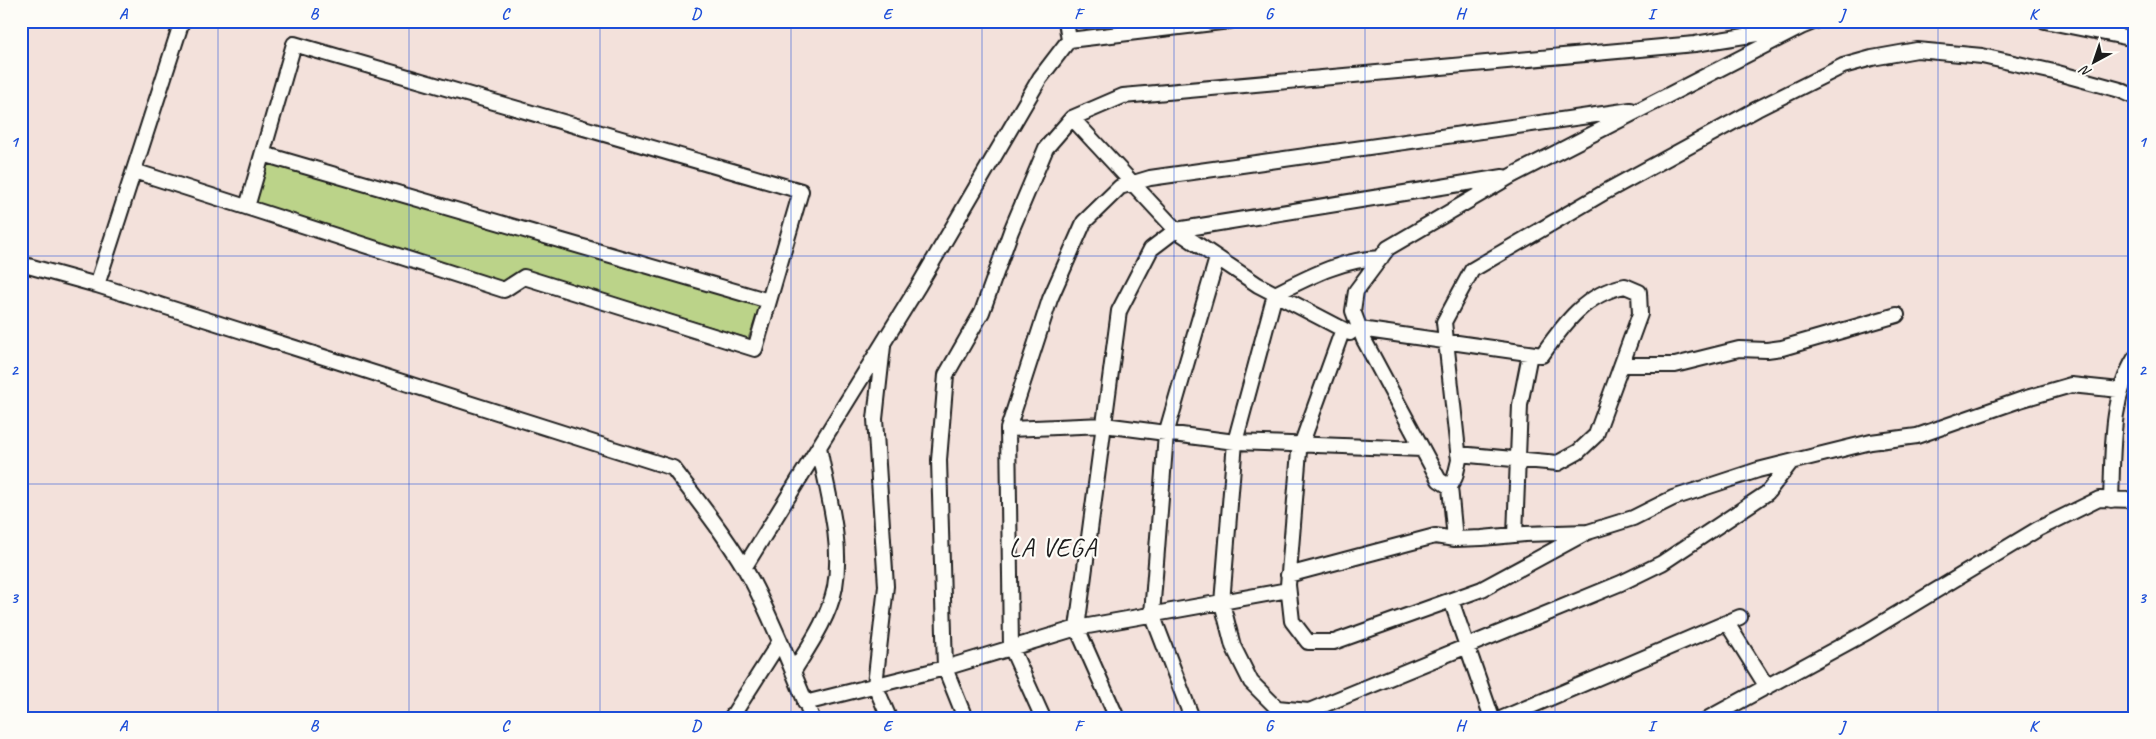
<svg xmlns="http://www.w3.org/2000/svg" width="2156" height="739" font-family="Caveat,sans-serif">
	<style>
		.green { fill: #bbd389; stroke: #6c7852 }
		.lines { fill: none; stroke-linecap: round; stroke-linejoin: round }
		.minor-casing { stroke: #1c1c1c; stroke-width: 18 }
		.minor { stroke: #fdfcf7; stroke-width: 14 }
		.grid { fill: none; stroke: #1d4ed8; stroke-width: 1; stroke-opacity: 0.55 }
		.labels { text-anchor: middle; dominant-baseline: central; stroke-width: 4.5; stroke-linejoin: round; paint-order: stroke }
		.quarter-label { font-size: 26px; letter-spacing: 1px; fill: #1c1c1c; stroke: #fdfcf7 }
		.neatline { fill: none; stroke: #1d4ed8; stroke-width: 2 }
		.grid-label { font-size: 16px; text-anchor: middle; font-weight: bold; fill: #1d4ed8 }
	</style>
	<rect width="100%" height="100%" fill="#f3e1db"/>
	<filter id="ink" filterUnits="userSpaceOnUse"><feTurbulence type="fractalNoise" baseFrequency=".02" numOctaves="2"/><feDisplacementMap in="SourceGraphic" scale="10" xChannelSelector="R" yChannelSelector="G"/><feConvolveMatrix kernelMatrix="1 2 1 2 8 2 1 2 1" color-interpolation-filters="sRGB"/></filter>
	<g filter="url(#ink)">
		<path class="green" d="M268,160L761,305L748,338L525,270L504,282L254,202Z"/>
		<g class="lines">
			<defs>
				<path id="minor" d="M1066,21L1069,40
					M1816,21L1801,27L1511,176L1388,248L1356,291L1353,311L1364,340L1439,480L1450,487L1455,477L1459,460L1444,322L1472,270L1605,192L1757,109L1843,66L1872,58L1917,50L1982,56L2054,72L2120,90L2135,97
					M2045,21L2135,39
					M1072,118L1176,230L1258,285L1350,333
					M263,154L769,301
					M134,171L504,290L524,277L755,349L801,191L294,44L247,207
					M1381,258C1342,259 1309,277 1275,294L1235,442L1222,603L1233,646L1251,682L1277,708L1309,711L1621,583L1662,563L1767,493L1791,462
					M21,264L97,285L673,468C701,505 730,541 752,581C775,625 793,672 812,718
					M97,285L182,21
					M1343,329L1299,451L1288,585L1292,621L1308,642H1334L1482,589L1587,532
					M1360,329L1542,355C1564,324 1586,293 1625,286L1639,292L1640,314L1596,435L1578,452L1558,463L1458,454
					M883,346L875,419L886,586L875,685L889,718
					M1622,365H1675L1739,349L1767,350L1782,348L1897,315
					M1008,429L1104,425L1235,442L1422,449
					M1450,487L1455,539
					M2111,500C2113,453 2110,399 2135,358
					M1515,535L1520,405L1530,354
					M744,568L919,285L1040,78L1069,40L1230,21
					M1288,575L1435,536L1455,539L1482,538L1525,534L1588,532L1633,518L1673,498L1758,470L1871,442L1917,436L2023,399L2071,385L2120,390
					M1451,600L1492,718
					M1727,623L1767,687
					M793,672C809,646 829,618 835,587C843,541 827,492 819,447
					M805,703L945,668L1077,628L1288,590
					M731,718L780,641
					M965,718L945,668L939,460L946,375L982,312L1011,231L1046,148L1072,118L1123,96L1695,44L1788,29
					M1043,718L1011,647L1008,429L1050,299L1084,222L1120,187L1150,178L1631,110
					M1117,718L1077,628L1119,311L1151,249L1176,230L1503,177
					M1192,718L1152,614L1166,434L1217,258
					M1503,718L1740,617
					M1709,718L1867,632L2038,529L2099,499L2135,500"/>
			</defs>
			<use href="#minor" class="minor-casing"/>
			<use href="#minor" class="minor"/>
		</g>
	</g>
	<path class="grid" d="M218,21V718M409,21V718M600,21V718M791,21V718M982,21V718M1174,21V718M1365,21V718M1555,21V718M1746,21V718M1938,21V718M21,256H2135M21,484H2135"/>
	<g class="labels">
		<g class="quarter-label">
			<text x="1053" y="547">LA VEGA</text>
		</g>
	</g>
	<rect width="2156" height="739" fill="none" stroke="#fdfcf7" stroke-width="55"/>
	<g transform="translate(2094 62) rotate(220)" stroke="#fdfcf7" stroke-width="4" paint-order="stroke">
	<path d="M0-4L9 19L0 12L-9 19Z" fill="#1c1c1c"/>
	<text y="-8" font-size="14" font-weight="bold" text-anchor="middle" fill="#1c1c1c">N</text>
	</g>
	<rect x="28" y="28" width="2100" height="684" class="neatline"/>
	<g class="grid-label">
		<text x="123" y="19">A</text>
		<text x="314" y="19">B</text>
		<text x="505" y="19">C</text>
		<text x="696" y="19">D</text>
		<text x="887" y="19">E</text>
		<text x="1078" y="19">F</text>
		<text x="1269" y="19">G</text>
		<text x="1460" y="19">H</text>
		<text x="1651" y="19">I</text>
		<text x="1842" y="19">J</text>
		<text x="2033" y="19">K</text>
		<text x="14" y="147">1</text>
		<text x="2142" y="147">1</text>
		<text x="14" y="375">2</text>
		<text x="2142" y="375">2</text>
		<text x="14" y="603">3</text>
		<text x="2142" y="603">3</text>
		<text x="123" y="731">A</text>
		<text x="314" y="731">B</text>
		<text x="505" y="731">C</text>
		<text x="696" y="731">D</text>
		<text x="887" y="731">E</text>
		<text x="1078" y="731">F</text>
		<text x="1269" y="731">G</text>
		<text x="1460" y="731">H</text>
		<text x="1651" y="731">I</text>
		<text x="1842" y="731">J</text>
		<text x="2033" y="731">K</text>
	</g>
</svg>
